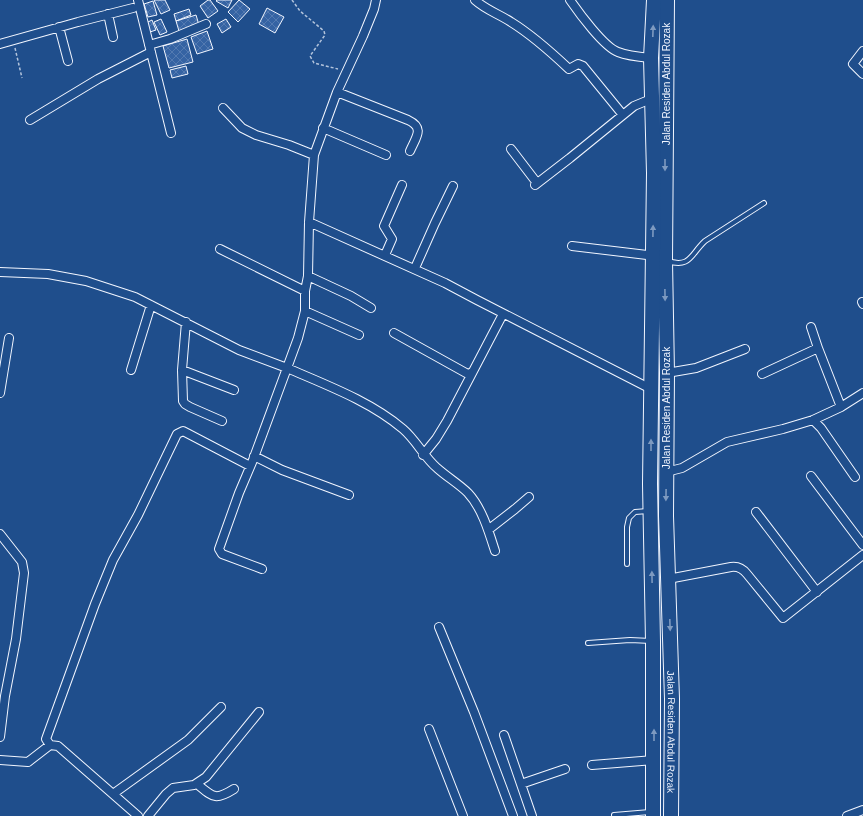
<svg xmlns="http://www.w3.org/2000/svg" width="863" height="816" font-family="Helvetica,sans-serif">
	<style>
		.building { fill: url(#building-cross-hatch); stroke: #f2f6ff }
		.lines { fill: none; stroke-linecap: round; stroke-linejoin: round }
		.service-casing { stroke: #f2f6ff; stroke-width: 6 }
		.minor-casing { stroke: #f2f6ff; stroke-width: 10 }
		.trunk-casing { stroke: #f2f6ff; stroke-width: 16 }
		.path { stroke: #b3c4dc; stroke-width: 1.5; stroke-dasharray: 3 2; stroke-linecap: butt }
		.service { stroke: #1f4e8c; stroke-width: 4 }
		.minor { stroke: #1f4e8c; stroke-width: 8 }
		.trunk { stroke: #1f4e8c; stroke-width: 14 }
		.oneway { fill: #7e9ac0 }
		.labels { text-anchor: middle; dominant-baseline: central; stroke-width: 3; stroke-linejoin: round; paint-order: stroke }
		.street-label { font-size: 10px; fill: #f2f6ff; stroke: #1f4e8c }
	</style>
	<defs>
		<pattern id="building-cross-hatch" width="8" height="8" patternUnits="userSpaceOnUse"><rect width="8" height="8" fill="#3563a3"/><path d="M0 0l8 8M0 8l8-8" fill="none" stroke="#537ab1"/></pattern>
	</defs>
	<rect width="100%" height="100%" fill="#1f4e8c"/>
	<path class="building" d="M154,0H165L170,10L161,14Z
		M208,0H210L218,11L208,18L200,6Z
		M217,0H232L228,8L216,1Z
		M239,0L250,9L238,22L228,12Z
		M153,1L157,15L148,17L144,4Z
		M267,8L284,17L275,33L259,24Z
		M189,9L191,15L176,21L174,14Z
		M196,15L199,25L179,31L176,21Z
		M161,19L167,32L160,35L154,22Z
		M226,19L231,27L222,33L217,24Z
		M152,20L156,30L150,32L146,23Z
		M207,31L213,49L197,54L191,37Z
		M187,39L193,62L169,68L163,46Z
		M186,66L188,74L172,78L170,70Z"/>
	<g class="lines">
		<defs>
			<path id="service" d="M667,261C691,268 690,255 705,241L764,203
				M627,564V527L629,518L635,512L648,511
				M588,643L630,640L651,641
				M614,815L650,812"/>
			<path id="minor" d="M138,0L171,133
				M475,0C486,10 499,14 511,22C532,35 551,52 569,69L578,64L583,66L623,115
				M570,0C579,13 604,47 618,52C628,56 640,57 651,58
				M108,14L113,37
				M59,27L68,61
				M0,44L78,22L133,8
				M149,45L170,39L206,24
				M863,51L853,64L863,74
				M337,92L408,120C425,128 416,137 410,151
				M223,108L242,128L256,135L289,145L314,155
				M30,120L98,79L151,52
				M323,128L386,155
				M511,149L537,183
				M535,185L570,158L634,106L651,99
				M309,222L445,283L477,300L651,389
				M572,246L647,255L656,257
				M220,249L305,291
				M385,255L392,239L384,226L402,185
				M415,268L435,223L453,186
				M0,272L48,274L86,281L135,297L239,350L287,368L298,338L305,311V291L308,276L309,222L314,155L337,92L363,36L374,9L376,0
				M308,276L351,296L371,308
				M862,302L863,304
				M305,311L359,335
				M186,322L182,370L183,401L185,404L190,407L222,421
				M811,327L818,348
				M394,333L466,373L469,374L472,372
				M131,370L151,305
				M182,370L234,390
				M667,373L696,368L745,349
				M762,374L818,348L841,407
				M0,393L9,338
				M813,420L821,428L855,477
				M423,455L436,439L447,421L503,314
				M254,456L282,470L349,495
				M666,472L682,468L727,442L783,429L813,420L841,407L863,393
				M811,476L863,545
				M756,512L817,592
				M488,530L515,509L529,497
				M0,534L22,562L24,573L16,639L5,696L0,737
				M262,569L222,554L219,549L239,493L253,460L287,368C326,385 370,401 403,429C416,440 424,457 437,468C447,477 459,484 468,493C482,508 489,532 495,551
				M668,579L731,567C738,566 743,569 747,574L783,618L863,555
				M439,627L474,712L513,816
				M429,729L463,816
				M504,735L532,816
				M50,745L46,739L95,604L113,560L138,515L177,434L183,431L250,466
				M0,760L28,762L50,745L58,746L138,816
				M592,765L654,760
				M197,784C213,797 215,801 234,789
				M521,784L565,769
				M113,794L188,740L221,707
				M148,816L166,794L173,788L194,785L206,777L259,712
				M847,816L863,810"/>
			<g id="trunk">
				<path id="s1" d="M667,0L665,261L667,373L666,516L672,699L671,816"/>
				<path d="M653,816V641L650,484L654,173L651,58L654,0"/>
			</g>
		</defs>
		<use href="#service" class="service-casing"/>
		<use href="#minor" class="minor-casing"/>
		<use href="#trunk" class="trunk-casing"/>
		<path class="path" d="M292,0L300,11L324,31L325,35L310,56L314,63L338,69
			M15,48L22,78"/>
		<use href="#service" class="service"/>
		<use href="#minor" class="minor"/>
		<use href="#trunk" class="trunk"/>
	</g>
	<defs><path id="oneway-solid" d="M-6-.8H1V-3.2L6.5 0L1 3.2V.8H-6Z"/></defs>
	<g class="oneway">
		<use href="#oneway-solid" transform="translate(653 31) rotate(-88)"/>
		<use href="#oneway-solid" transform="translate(665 165) rotate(90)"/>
		<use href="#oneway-solid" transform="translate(653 231) rotate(-89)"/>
		<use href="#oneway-solid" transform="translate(665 295) rotate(89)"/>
		<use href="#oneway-solid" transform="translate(651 445) rotate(-90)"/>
		<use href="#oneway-solid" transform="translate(666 495) rotate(91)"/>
		<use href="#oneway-solid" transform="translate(652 577) rotate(-91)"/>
		<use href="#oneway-solid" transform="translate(670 625) rotate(88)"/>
		<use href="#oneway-solid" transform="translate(654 735) rotate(-90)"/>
	</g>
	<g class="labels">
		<g class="street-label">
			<text transform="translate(666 84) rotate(-90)">Jalan Residen Abdul Rozak</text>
			<text transform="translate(666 408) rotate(-90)">Jalan Residen Abdul Rozak</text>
			<text stroke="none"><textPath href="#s1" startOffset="732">Jalan Residen Abdul Rozak</textPath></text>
		</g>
	</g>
</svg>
